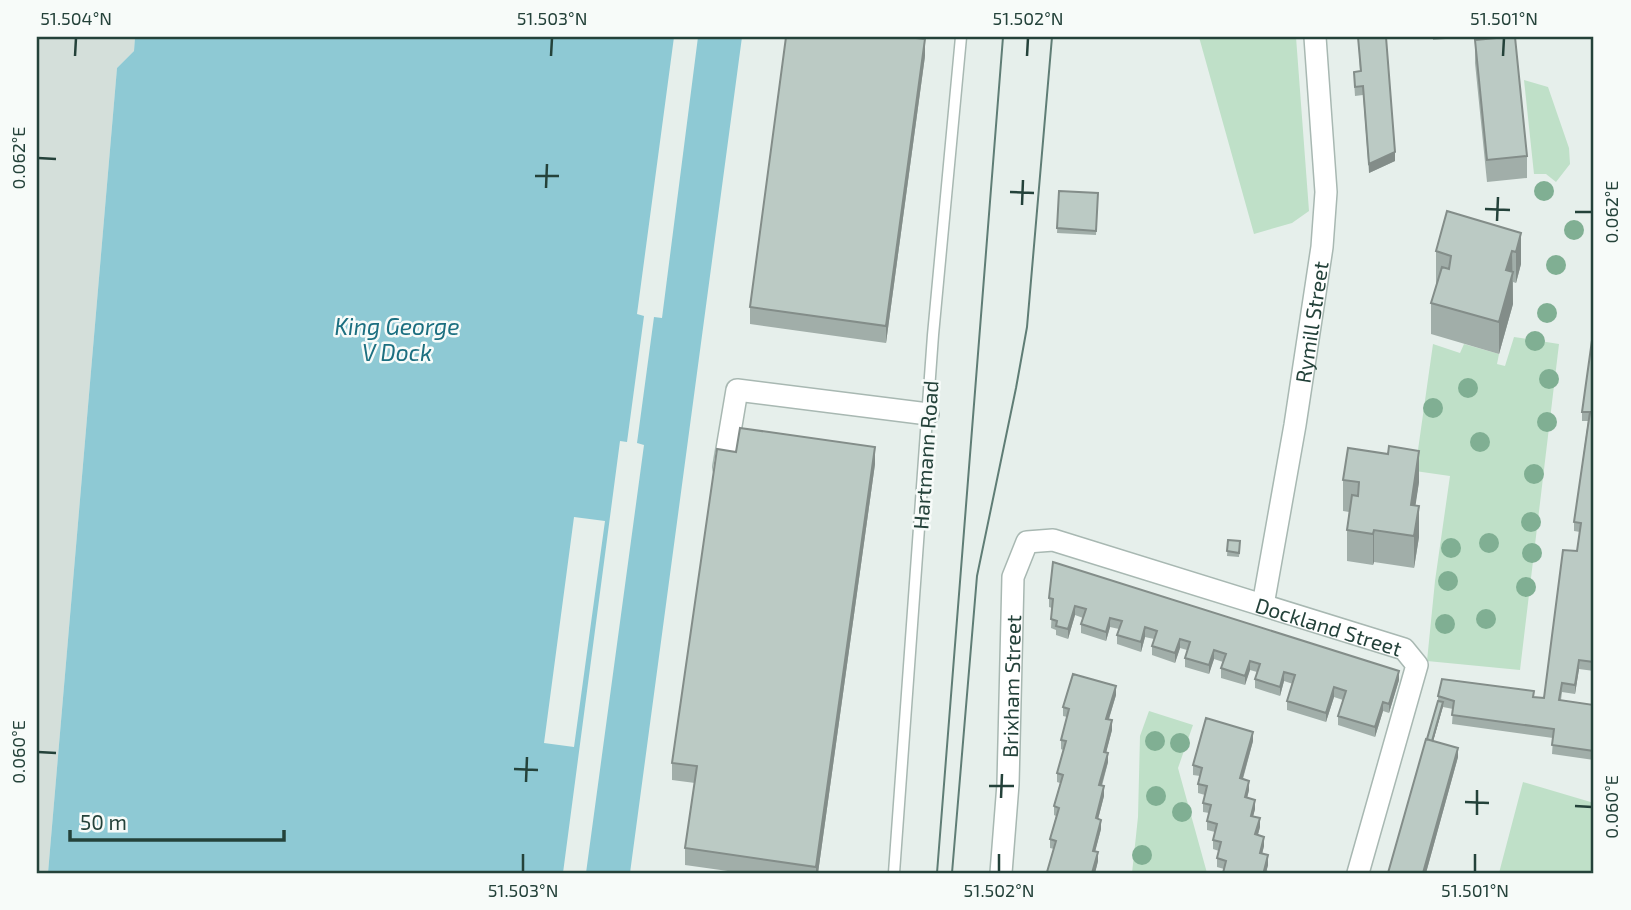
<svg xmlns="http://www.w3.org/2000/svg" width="1631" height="910" font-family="'Exo 2',sans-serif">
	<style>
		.built { fill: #d4dfda }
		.green { fill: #bfe0c8 }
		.water { fill: #8ec9d4 }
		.pier { fill: #e6efeb }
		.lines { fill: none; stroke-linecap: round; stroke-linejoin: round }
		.service-casing { stroke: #a8b8b2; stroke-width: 13 }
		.minor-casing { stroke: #a8b8b2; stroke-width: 24 }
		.service { stroke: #fff; stroke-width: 10 }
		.minor { stroke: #fff; stroke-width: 21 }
		.tram { stroke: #5f7d75; stroke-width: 2 }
		.tree { fill: #80af93 }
		.wall { fill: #a1aea9 }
		.shaded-wall { fill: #838d89 }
		.building { fill: #bbcac4; stroke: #838d89; stroke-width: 2 }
		.ticks { fill: none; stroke: #24423a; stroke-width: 2.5 }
		.labels { text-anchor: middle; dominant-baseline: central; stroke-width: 5; stroke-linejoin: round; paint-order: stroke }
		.street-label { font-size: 21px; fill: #24423a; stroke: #f7fbf9 }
		.water-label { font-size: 23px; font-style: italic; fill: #1c6f80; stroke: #f7fbf9 }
		.neatline { fill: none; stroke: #24423a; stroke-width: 2.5 }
		.ticks-label { font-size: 18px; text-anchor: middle; fill: #24423a }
	</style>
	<rect width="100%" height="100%" fill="#e6efeb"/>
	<path class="built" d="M37,37H135L134,51L117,68L48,873H37Z"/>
	<path class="green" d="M1199,37H1296L1309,211L1292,223L1254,234Z
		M1524,80L1548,87L1569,148L1570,164L1556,182L1546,174H1534Z
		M1514,337L1559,344L1520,670L1427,661L1435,581L1450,476L1415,471L1433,344L1460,353L1464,344L1499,354L1497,364L1505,366Z
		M1149,711L1193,725L1178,768L1207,873H1132L1138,817L1140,736Z
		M1523,782L1594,803V873H1499Z"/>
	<path class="water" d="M135,37H742L630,873H48L117,68L134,51Z"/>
	<path class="pier" d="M674,37H698L662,318L654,317L637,443L644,445L586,873H563L620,441L627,442L644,316L637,314Z
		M574,517L605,521L574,747L544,743Z"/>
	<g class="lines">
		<defs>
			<path id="service" d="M894,873L933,335L961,37"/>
			<g id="minor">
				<path d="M724,467L737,390L928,414"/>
				<path id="s1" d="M1263,605L1295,425L1322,247L1326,192L1315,37"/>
				<path id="s2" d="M1001,873L1008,784L1013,577L1027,542L1053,540L1404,649L1417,665L1358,873"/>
			</g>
		</defs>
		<use href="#service" class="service-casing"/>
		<use href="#minor" class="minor-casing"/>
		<use href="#service" class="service"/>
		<use href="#minor" class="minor"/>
		<path class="tram" d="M937,873L1003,37
			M952,873L977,576L1016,388L1027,327L1052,37"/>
	</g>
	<g class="tree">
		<circle cx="1544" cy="191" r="10"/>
		<circle cx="1574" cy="230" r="10"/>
		<circle cx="1556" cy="265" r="10"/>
		<circle cx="1547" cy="313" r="10"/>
		<circle cx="1535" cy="341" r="10"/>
		<circle cx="1549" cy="379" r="10"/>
		<circle cx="1468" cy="388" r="10"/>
		<circle cx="1433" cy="408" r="10"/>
		<circle cx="1547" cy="422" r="10"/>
		<circle cx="1480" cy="442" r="10"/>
		<circle cx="1534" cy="474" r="10"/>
		<circle cx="1531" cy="522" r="10"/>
		<circle cx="1489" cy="543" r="10"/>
		<circle cx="1451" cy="548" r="10"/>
		<circle cx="1532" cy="553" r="10"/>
		<circle cx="1448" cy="581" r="10"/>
		<circle cx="1526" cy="587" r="10"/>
		<circle cx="1486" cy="619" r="10"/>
		<circle cx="1445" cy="624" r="10"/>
		<circle cx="1155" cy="741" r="10"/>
		<circle cx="1180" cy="743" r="10"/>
		<circle cx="1156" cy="796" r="10"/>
		<circle cx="1182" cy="812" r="10"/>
		<circle cx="1142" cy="855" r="10"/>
	</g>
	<path class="wall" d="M1358,37H1386L1395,161L1369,173L1363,95L1355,96L1354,81V72L1360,71Z
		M1433,37H1471L1433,40Z
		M1475,40L1527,156V178L1487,182L1475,63Z
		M925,56L886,343L750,324V307Z
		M1059,191L1098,193L1096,235L1057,233Z
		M1521,233V264L1516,283L1513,282V304L1499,354L1431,334V303L1437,283H1436V251Z
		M1594,326V671L1579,669L1575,694L1562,692L1561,700L1594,705V760L1552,754L1553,738L1452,724L1453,709L1443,707L1433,741L1458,757L1426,873H1388L1438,701V696L1544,698L1577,551L1580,532L1574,531V522L1588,421H1582V412Z
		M736,452L875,464L818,873H742L685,865V848L695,783L672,780V763Z
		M1388,454L1419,482L1415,505L1419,537L1414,568L1374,562L1373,565L1347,561V530L1349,512L1343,511V480Z
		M1228,540L1240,541L1239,557L1227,556Z
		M1049,598L1399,680L1389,713L1383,711L1375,737L1338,725V716L1343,700L1334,697L1326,722L1287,710V701L1293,684L1284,681L1280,696L1255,688V679L1257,672L1250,670L1245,685L1221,678V668L1223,662L1214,659L1209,674L1185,667V658L1187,650L1180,648L1175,663L1152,655V646L1154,639L1145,637L1141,652L1117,644V635L1119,629L1110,627L1106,641L1081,633V624L1083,618L1075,615L1068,639L1056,635V630L1051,628L1052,608L1049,607Z
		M1116,695L1109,719L1112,730L1106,752L1108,762L1102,786L1104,796L1098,819L1101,829L1095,851L1098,861L1095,873H1047L1054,849L1050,848V839L1056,816L1054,815V806L1060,783L1057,782V773L1063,750L1061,749V740L1067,717L1063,716V707Z
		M1253,741L1243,779L1249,790L1247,798L1255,809L1253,816L1260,827L1258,835L1264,846L1262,854L1268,865L1266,872L1224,869L1217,867V858L1219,851L1213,849V840L1215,832L1207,830V821L1209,813L1203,812V803L1205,795L1198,793V784L1200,776L1193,775V765Z"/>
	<path class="shaded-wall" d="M925,39V56L886,343V326Z
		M1395,152V161L1369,173V164Z
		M1521,233V264L1516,283V252Z
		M1512,251L1513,304L1499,354V322L1506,270Z
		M875,447V464L818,873H816V867Z
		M1419,451V482L1411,536V505Z
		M1419,506V537L1414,568V536Z
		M1374,530V562L1373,565V534Z
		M1075,606V615L1068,639V629Z
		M1110,618V627L1106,641V632Z
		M1145,627V637L1141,652V642Z
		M1180,639V648L1175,663V653Z
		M1214,650V659L1209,674V665Z
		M1579,660V669L1575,694V685Z
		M1250,661V670L1245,685V676Z
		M1399,671V680L1389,713V704Z
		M1284,672V681L1280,696V687Z
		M1116,686V695L1106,728V719Z
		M1334,687V697L1326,722V713Z
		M1383,702V711L1375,737V727Z
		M1443,702V706L1431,749V745Z
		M1112,720V730L1104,761V752Z
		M1253,732V741L1240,788V778Z
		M1458,748V757L1426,873H1423Z
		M1108,753V762L1099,794V785Z
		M1249,781V790L1245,806V797Z
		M1104,786V796L1096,827V818Z
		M1255,800V809L1251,825V816Z
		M1260,818V827L1255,844V834Z
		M1101,820V829L1093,860V851Z
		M1264,837V846L1260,862V853Z
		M1098,852V861L1095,873H1092Z
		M1268,855V865L1266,873H1264Z"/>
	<path class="building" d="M786,37H907L925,39L886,326L750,307Z
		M1358,37H1386L1395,152L1369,164L1363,86L1355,87L1354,72L1361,71Z
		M1507,37H1515L1527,156L1487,160L1475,40Z
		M1059,191L1098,193L1096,231L1057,228Z
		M1447,211L1521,233L1516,252L1512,251L1506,270L1513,272L1499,322L1431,303L1442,267L1449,269L1451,256L1436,251Z
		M1594,326V662L1579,660L1575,685L1562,683L1559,700L1594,705V751L1552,745L1554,729L1452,715L1454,701L1438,696L1442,679L1534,691L1533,697L1544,698L1563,550L1577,551L1581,523L1574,522L1590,412H1582Z
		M740,428L875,447L816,867L685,848L697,766L672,763L717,449L736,452Z
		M1389,446L1419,451L1411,505L1419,506L1414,536L1374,530L1373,534L1347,530L1352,495L1358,496L1359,482L1343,480L1348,448L1388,454Z
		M1228,540L1240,541L1239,553L1227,551Z
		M1053,562L1399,671L1389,704L1383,702L1375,727L1338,716L1346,691L1334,687L1326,713L1287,701L1295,675L1284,672L1280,687L1255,679L1260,664L1250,661L1245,676L1221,668L1226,654L1214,650L1209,665L1185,658L1190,642L1180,639L1175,653L1152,646L1157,631L1145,627L1141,642L1117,635L1122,621L1110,618L1106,632L1081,624L1086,609L1075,606L1068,629L1056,626L1057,621L1051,619L1053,599L1049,598Z
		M1073,674L1116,686L1106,719L1112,720L1104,752L1108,753L1099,785L1104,786L1096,818L1101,820L1093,851L1098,852L1092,873H1050L1047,872L1056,841L1050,839L1059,808L1054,806L1063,775L1057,773L1066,741L1061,740L1069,709L1063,707Z
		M1438,701L1443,702L1432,741L1427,739Z
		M1206,718L1253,732L1240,778L1249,781L1245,797L1255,800L1251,816L1260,818L1255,834L1264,837L1260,853L1268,855L1264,871L1272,873H1223L1226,861L1217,858L1221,842L1213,840L1217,824L1207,821L1211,805L1203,803L1207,786L1198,784L1202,768L1193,765Z
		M1426,739L1458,748L1423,873H1388Z"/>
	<path class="ticks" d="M75,56L76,38M551,56L552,38M1027,56L1028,38M1503,56L1504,38M38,158L56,159M535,176H559M546,188L547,164M1010,192L1034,193M1022,205L1023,180M1485,209L1510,210M1575,212H1592M1497,221L1498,197M38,752L56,753M514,769L538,770M526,782L527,757M989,786H1014M1001,798L1002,774M1465,802L1489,803M1575,806L1592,807M1477,815V790M523,872V854M999,872V854M1475,872V854"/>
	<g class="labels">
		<g class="street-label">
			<text stroke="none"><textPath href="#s1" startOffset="287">Rymill Street</textPath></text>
			<text transform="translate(925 455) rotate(-86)">Hartmann Road</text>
			<text stroke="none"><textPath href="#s2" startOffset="649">Dockland Street</textPath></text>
			<text stroke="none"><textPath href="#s2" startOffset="187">Brixham Street</textPath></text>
		</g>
		<g class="water-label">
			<text x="397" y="326">King George<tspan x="397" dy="26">V Dock</tspan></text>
		</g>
	</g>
	<rect width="1631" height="910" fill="none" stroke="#f7fbf9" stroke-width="77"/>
	<path d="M70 830v10h214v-10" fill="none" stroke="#24423a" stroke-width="3.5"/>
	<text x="80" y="830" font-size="21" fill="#24423a" stroke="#f7fbf9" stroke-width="5" paint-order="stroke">50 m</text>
	<rect x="38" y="38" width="1554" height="834" class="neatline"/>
	<g class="ticks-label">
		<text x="76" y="25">51.504°N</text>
		<text x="552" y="25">51.503°N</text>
		<text x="1028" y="25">51.502°N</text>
		<text x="1504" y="25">51.501°N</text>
		<text transform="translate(19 158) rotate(-90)" y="6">0.062°E</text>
		<text transform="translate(1612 212) rotate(-90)" y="6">0.062°E</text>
		<text transform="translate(19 752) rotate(-90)" y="6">0.060°E</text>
		<text transform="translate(1612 807) rotate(-90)" y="6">0.060°E</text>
		<text x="523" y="897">51.503°N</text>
		<text x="999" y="897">51.502°N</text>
		<text x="1475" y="897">51.501°N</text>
	</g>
</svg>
